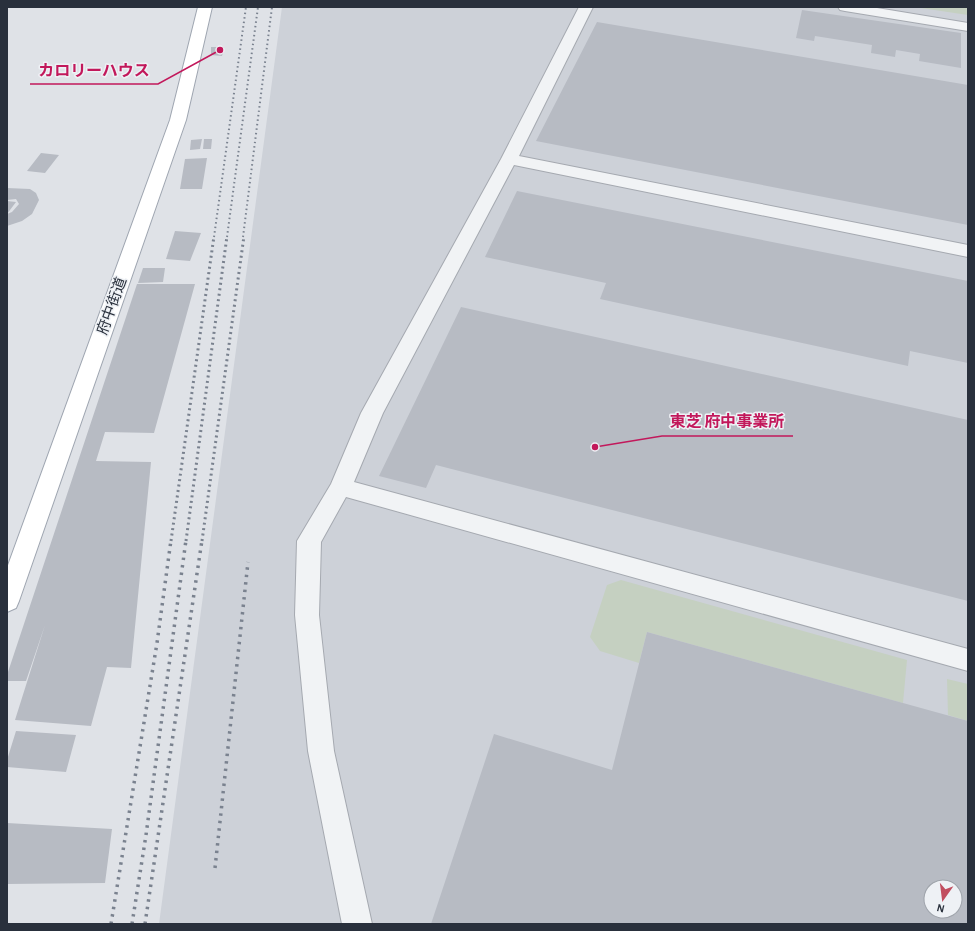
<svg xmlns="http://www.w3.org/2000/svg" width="975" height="931" font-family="'Alegreya Sans','Noto Sans JP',sans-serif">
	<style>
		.built { fill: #cdd1d8; fill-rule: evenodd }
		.green { fill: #c5d0c1 }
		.building { fill: #b7bbc3; fill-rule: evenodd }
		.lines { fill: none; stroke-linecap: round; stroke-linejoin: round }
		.minor-casing { stroke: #a5a9b0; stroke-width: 2 }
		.major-casing { stroke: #9fa6b1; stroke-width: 2 }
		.minor { fill: #f1f3f5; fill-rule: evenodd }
		.major { fill: #fff; fill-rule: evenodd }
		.rail-far2 { stroke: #7a828f; stroke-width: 2; stroke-dasharray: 1.5 3; stroke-linecap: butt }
		.rail-far1 { stroke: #7a828f; stroke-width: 3; stroke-dasharray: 2 3.5; stroke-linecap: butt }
		.rail { stroke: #7a828f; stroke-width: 3.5; stroke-dasharray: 2.5 5; stroke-linecap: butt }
		.labels { text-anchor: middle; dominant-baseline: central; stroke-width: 3; stroke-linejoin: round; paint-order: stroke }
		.street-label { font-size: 15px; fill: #29303c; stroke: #eef1f5 }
		.leader { fill: none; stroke: #c2185b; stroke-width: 1.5 }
		.callout-dot { fill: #c2185b; stroke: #eef1f5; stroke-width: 1.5 }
		.callout-label { font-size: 16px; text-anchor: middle; font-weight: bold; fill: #c2185b; stroke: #eef1f5; stroke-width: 3; stroke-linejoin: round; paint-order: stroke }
	</style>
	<rect width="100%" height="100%" fill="#dfe2e7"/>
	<path class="built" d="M282,7H968V924H159ZM931,887H955V911H931Z"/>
	<path class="green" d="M914,7H968V15Z
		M621,580L907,660L903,703L647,632L639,663L600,651L590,637L607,585Z
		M947,679L968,684V721L948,715Z"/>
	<path class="building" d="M802,10L961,33V68L919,61L920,54L896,50L895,57L871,53L872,45L815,36L814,41L796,38Z
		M597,22L968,85V225L536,141Z
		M211,47H224L222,56L211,55Z
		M202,139L200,149L190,150L191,140Z
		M204,139H212L211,149H203Z
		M41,153L59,155L45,173L27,171Z
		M207,158L202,189H180L185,159Z
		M7,188L30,189L36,193L39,200L32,214L22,221L7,226V214L12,212L19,204L16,199L7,200Z
		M517,191L968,281V363L910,351L908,366L600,299L606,283L485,257Z
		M7,201L16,202L7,214Z
		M175,231L201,233L190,261L166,259Z
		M143,268H165L163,282L138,283Z
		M137,284H195L154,433L105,432L96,461L151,462L131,668L107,667L91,726L15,720L45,625L26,681H7V675Z
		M461,307L968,420V601L436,465L426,488L379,476Z
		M647,632L968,721V924H431L494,734L612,770ZM931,887H955V911H931Z
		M16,731L76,735L66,772L7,767V760Z
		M7,823L112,829L105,883L7,884Z"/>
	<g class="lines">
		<defs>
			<path id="minor" d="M579,7H593L519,156L968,245V257L514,165L383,413L354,482L968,649V671L346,497L321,542L319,615L334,751L372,924H342L308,751L295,615L297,541L331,484L361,413L501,159Z
				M838,7H871L968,23V31L845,11L840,10Z"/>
			<path id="major" d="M198,7H212L186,120L19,601L16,608L7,612V568L170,120Z"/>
		</defs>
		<use href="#minor" class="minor-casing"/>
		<use href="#major" class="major-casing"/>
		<use href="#minor" class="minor"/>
		<use href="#major" class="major"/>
		<path class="rail-far2" d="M214,237L246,7
			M227,237L258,7
			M243,237L272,7"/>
		<path class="rail-far1" d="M171,541L214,236
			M186,541L227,236
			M202,541L244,236"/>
		<path class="rail" d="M215,868L248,562
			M111,924L157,643L171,540
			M132,924L146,835L186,540
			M145,924L202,540"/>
	</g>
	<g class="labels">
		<g class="street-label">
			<text transform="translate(112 306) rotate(-70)">府中街道</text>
		</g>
	</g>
	<path class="leader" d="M220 50L158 84H30M595 447L662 436H793"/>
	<g class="callout-dot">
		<circle cx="220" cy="50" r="4"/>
		<circle cx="595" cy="447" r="4"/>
	</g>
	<g class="callout-label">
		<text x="94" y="76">カロリーハウス</text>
		<text x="727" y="427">東芝 府中事業所</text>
	</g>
	<rect width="975" height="931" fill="none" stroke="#29303c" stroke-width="16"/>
	<g transform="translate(943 899) rotate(194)"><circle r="19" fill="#eef1f5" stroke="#9fa4ab"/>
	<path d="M0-3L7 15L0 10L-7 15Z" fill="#c14e5f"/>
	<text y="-6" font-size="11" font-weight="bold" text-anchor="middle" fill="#29303c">N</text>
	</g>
</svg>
